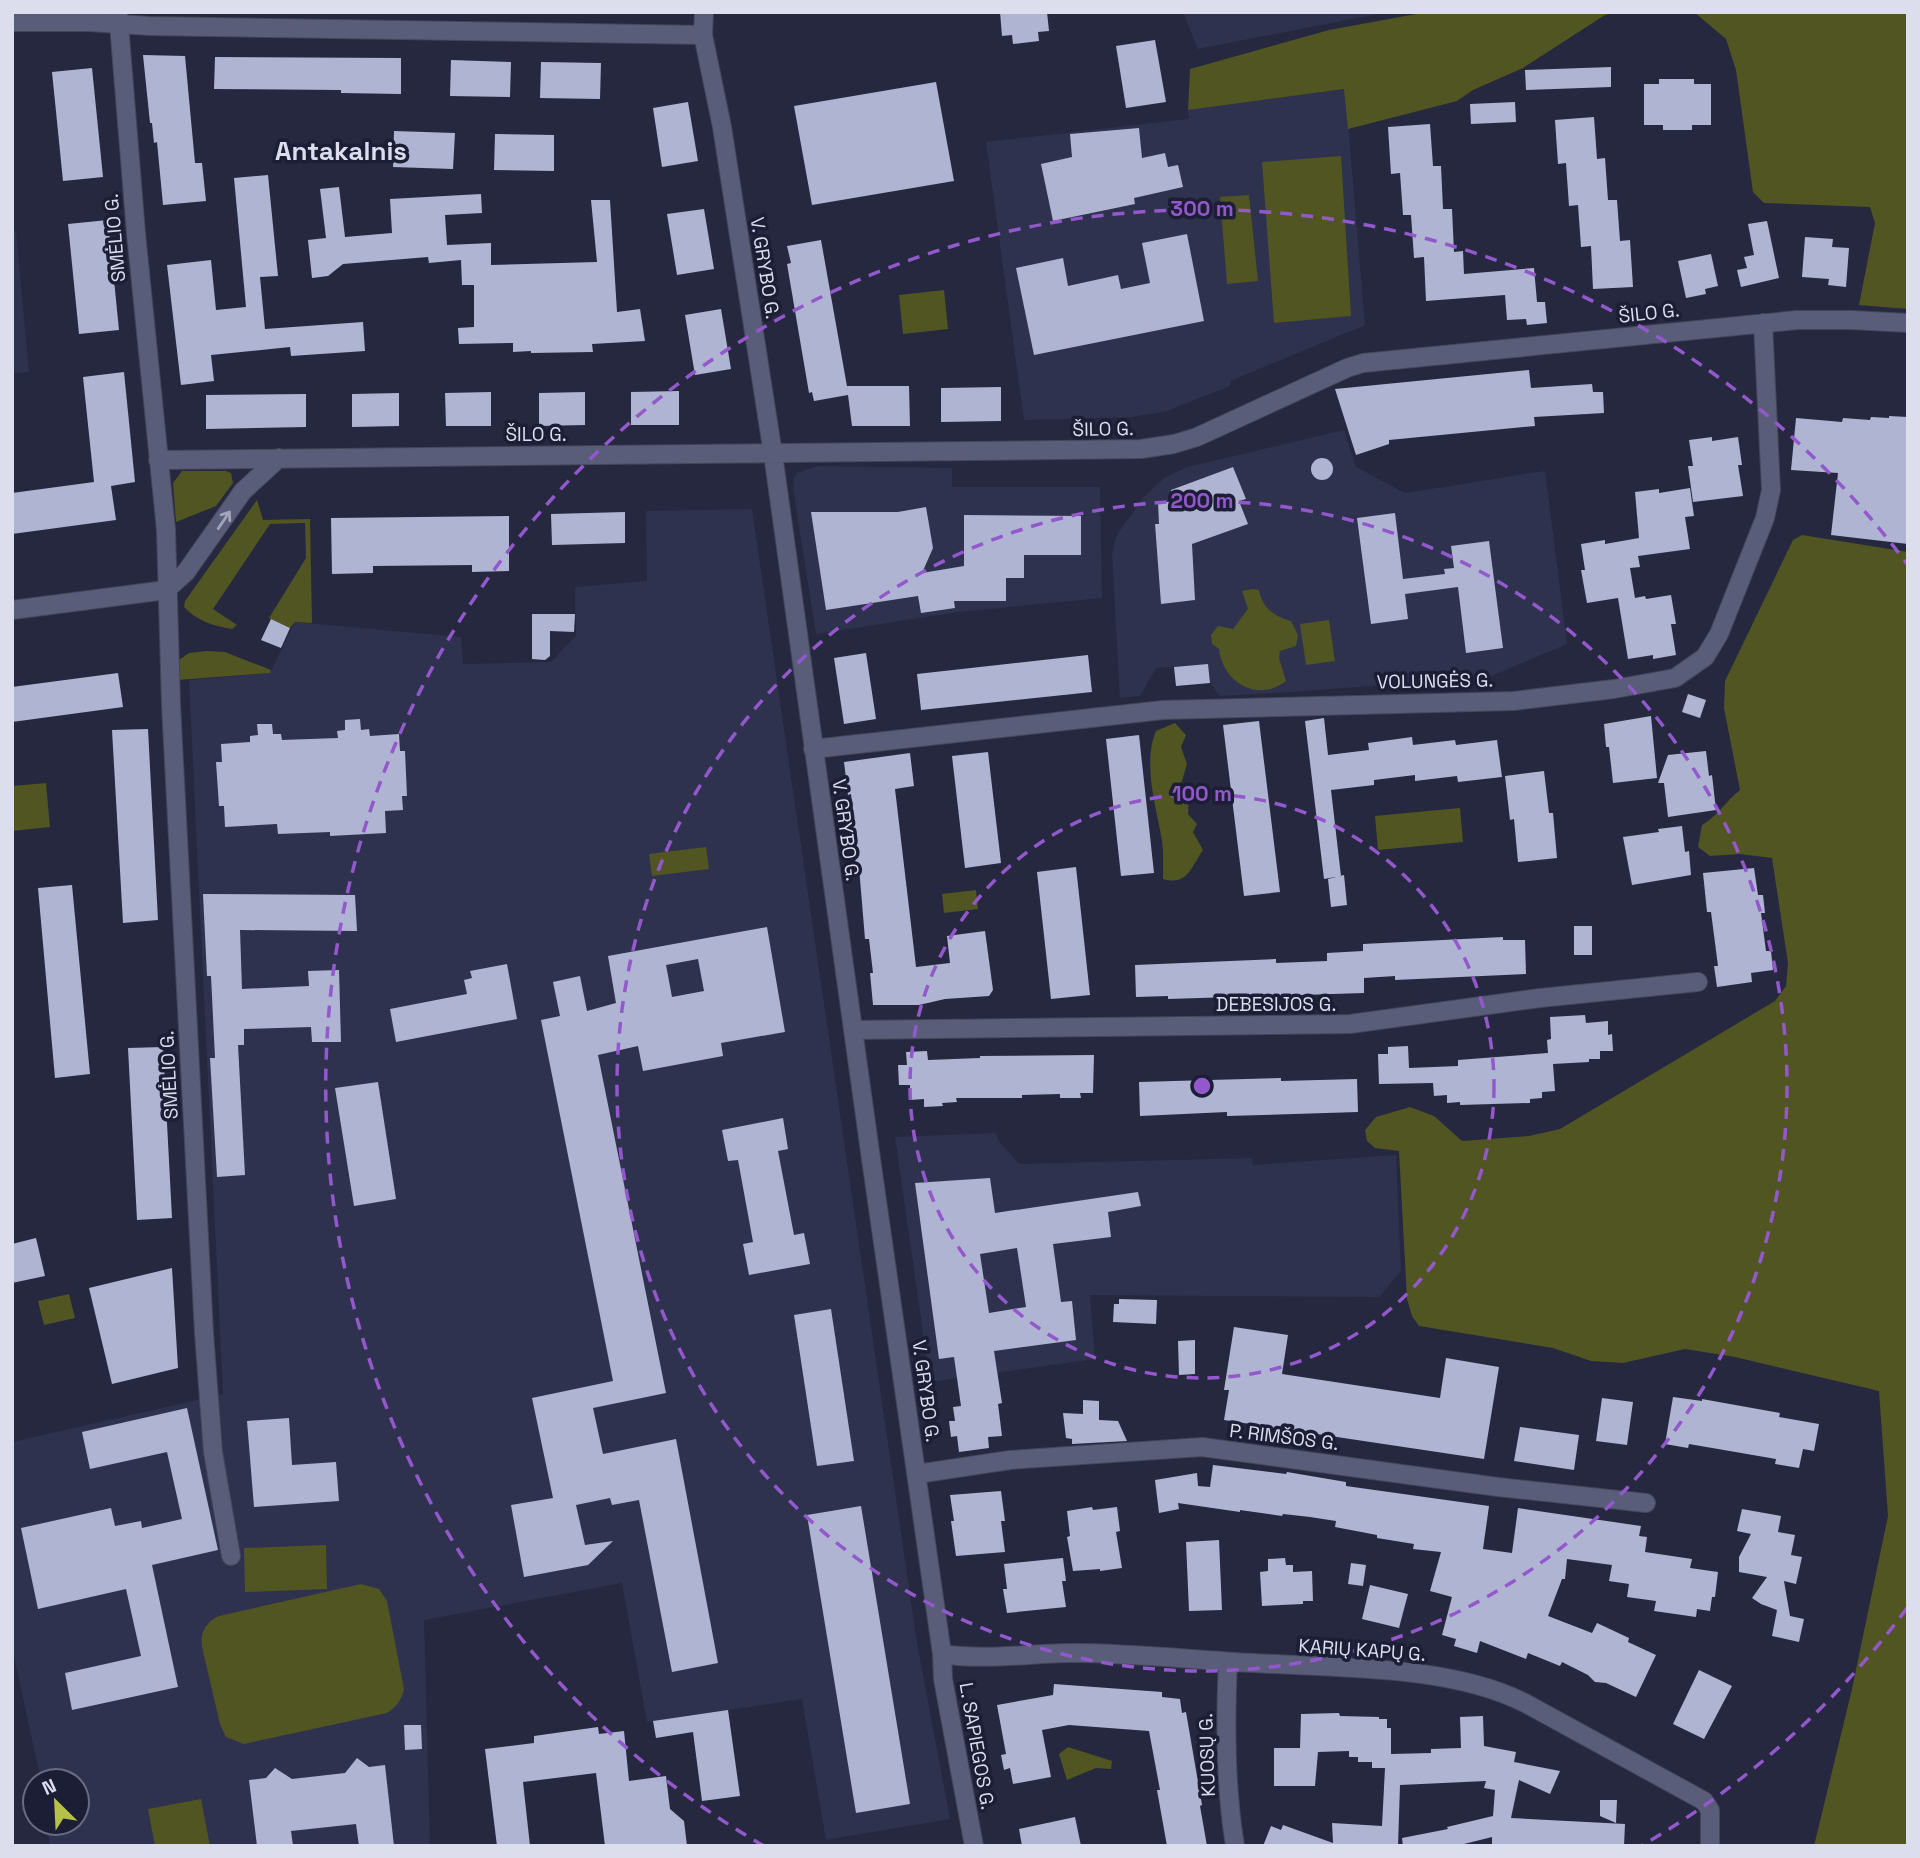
<svg xmlns="http://www.w3.org/2000/svg" width="1920" height="1858" font-family="'Space Grotesk',sans-serif">
	<style>
		.built { fill: #2f324f }
		.green { fill: #505521 }
		.building { fill: #b0b4d3; fill-rule: evenodd }
		.lines { fill: none; stroke-linecap: round; stroke-linejoin: round }
		.street-casing { stroke: #44465a; stroke-width: 20 }
		.street { stroke: #5a5d79; stroke-width: 18 }
		.oneway { stroke: #a2a4b9 }
		.ring { fill: none; stroke: #9358cb; stroke-width: 3.5; stroke-dasharray: 12 9 }
		.labels { text-anchor: middle; dominant-baseline: central; stroke-width: 7; stroke-linejoin: round; paint-order: stroke }
		.street-label { font-size: 19px; fill: #dcdeee; stroke: #1c1e36 }
		.district-label { font-size: 26px; font-weight: bold; fill: #dcdeee; stroke: #1c1e36 }
		.centre { fill: #9358cb; stroke: #1c1e36; stroke-width: 3.5 }
		.ring-label { font-size: 21px; text-anchor: middle; font-weight: bold; fill: #9358cb; stroke: #1c1e36; stroke-width: 7; stroke-linejoin: round; paint-order: stroke }
	</style>
	<rect width="100%" height="100%" fill="#262840"/>
	<path class="built" d="M1183,12H1388L1198,49Z
		M1345,89L1365,325L1230,381V386L1164,412L1131,417L1024,420L986,142L1189,119L1188,110Z
		M16,231L29,372L12,373V232Z
		M1344,430L1356,467L1405,493L1545,471L1567,644L1489,677L1290,692L1219,696L1210,683L1208,664L1156,668L1140,696L1120,698L1112,554L1116,536L1143,498L1164,478L1187,467Z
		M818,466L952,468V487H1100L1102,598L958,612L816,634L793,488L794,478L797,473Z
		M752,509L917,1643L950,1819L826,1840L802,1699L647,1722L622,1583L424,1620L430,1846H50L47,1823H77V1781H41L12,1647V1442L223,1394L189,680L270,673L295,622L461,637L463,664L551,662L576,636L575,587L647,581L646,511Z
		M996,1133L998,1140L1019,1164L1252,1158L1253,1165L1396,1155L1401,1271L1379,1297L1090,1295L1095,1359L930,1382L895,1137Z"/>
	<path class="green" d="M1427,12H1615L1605,15L1523,68L1473,90L1457,101L1348,129L1344,89L1188,110L1190,69L1329,30Z
		M1694,12H1908V309L1859,305L1875,223L1870,207L1764,203L1753,192L1736,70L1726,39Z
		M1341,156L1351,316L1274,323L1262,162Z
		M1249,195L1258,281L1227,284L1220,197Z
		M944,290L948,329L903,334L899,295Z
		M182,471H226L231,473L233,483L216,506L176,522L173,483Z
		M257,500L263,520L310,519L312,623L295,622L290,628L269,618L306,558L305,523L270,524L213,609L237,625L232,629C214,626 197,621 184,607L185,601Z
		M1802,535L1908,552V1846H1814L1852,1689L1888,1516L1879,1391L1735,1357L1685,1349L1623,1363L1591,1361L1553,1348L1419,1326L1412,1316L1407,1299L1399,1151L1375,1148L1367,1141L1365,1130L1376,1117L1410,1107L1434,1116L1462,1141L1529,1136L1560,1129L1775,1001L1786,986L1788,963L1772,858L1740,854L1710,856L1698,847L1702,825C1718,816 1726,801 1740,790L1724,708L1725,681L1793,540Z
		M1253,589L1259,590C1262,607 1274,617 1291,621L1298,635L1296,646L1280,651L1279,658L1286,681C1258,703 1223,683 1219,649L1212,644L1211,635L1218,626L1233,629L1248,609L1242,591Z
		M1329,620L1335,661L1306,665L1300,624Z
		M207,651L225,652L271,670L270,673L177,680L179,660L189,653Z
		M1175,723L1186,735L1181,747L1187,764L1181,784L1189,793L1188,814L1197,824L1193,832L1203,850C1191,867 1188,886 1163,879C1163,864 1164,849 1161,835C1155,803 1143,762 1156,731Z
		M46,783L50,827L12,831V786Z
		M1460,808L1463,842L1378,850L1375,816Z
		M706,847L709,869L652,876L649,854Z
		M976,890L978,909L944,913L942,894Z
		M69,1294L75,1318L44,1325L38,1301Z
		M326,1545L327,1589L245,1592L244,1548Z
		M361,1584L379,1589L387,1601L404,1689C402,1700 396,1707 387,1713L244,1744L226,1737L220,1724L202,1647C200,1632 206,1622 219,1616Z
		M1068,1747L1112,1761L1111,1769L1096,1768L1067,1780L1059,1754Z
		M201,1799L210,1846H155L148,1809Z"/>
	<path class="building" d="M1000,12H1047L1049,31L1038,32L1039,41L1013,44L1012,35L1002,36Z
		M1155,40L1166,102L1126,108L1116,46Z
		M143,55L185,56L195,163H202L206,201L163,205L157,142L154,143L152,123H150Z
		M215,57L401,58V94L341,93V90L214,89Z
		M451,60L511,62L510,97L450,96Z
		M541,62L601,63L600,99L540,98Z
		M1611,67V87L1526,90L1525,70Z
		M92,68L103,177L63,181L52,72Z
		M1659,79H1694V84H1711V125H1692V130H1663V125H1644V84H1659Z
		M936,82L954,181L812,205L794,106Z
		M688,102L698,161L662,167L653,108Z
		M1515,102L1516,122L1471,124L1470,104Z
		M1594,117L1597,159L1605,158L1608,200H1617L1620,241L1630,240L1633,287L1593,289L1591,246L1581,247L1578,205L1569,206L1566,163L1558,164L1555,120Z
		M1430,124L1433,166H1441L1443,209H1452L1454,252L1463,251L1464,274L1534,268L1537,302H1545L1547,323L1527,325L1526,319L1507,320L1505,295L1426,301L1424,257L1414,258L1411,215H1403L1400,173L1391,174L1388,127Z
		M1139,128L1142,158L1165,153L1168,167L1178,165L1183,187L1134,198L1135,204L1053,221L1041,164L1072,157L1070,134Z
		M394,131L455,133L453,169L393,167Z
		M495,134L554,135V171L494,170Z
		M268,175L278,276L260,277L265,329L363,322L365,351L291,356L290,347L211,355L214,381L181,385L167,265L211,260L216,310L246,307L234,178Z
		M339,187L345,237L392,233L390,199L481,194L482,213L445,215L447,245L491,243V265L597,262L591,200H610L617,312L640,309L645,341L592,344L593,352L531,353V351L513,352V343L459,344L458,328L474,327V285H462L461,260L429,263L428,257L343,264L328,276L312,278L308,240L326,238L320,189Z
		M704,209L714,269L677,275L667,214Z
		M108,220L119,330L79,334L68,224Z
		M1767,221L1779,278L1741,287L1737,270L1747,268L1744,257L1754,255L1748,224Z
		M1187,234L1204,321L1034,355L1016,268L1063,258L1068,286L1118,275L1121,289L1150,283L1142,243Z
		M1805,237L1833,239L1832,247L1849,248L1846,287L1828,285L1829,279L1802,277Z
		M821,240L848,392L847,386H909L910,426H852L848,395L814,401L812,392L809,393L787,264L791,263L787,246Z
		M1711,254L1718,286L1705,289L1706,294L1686,298L1678,261Z
		M721,309L731,369L695,375L685,315Z
		M1529,370L1531,388L1592,384L1593,392H1603L1604,413L1534,417L1535,426L1389,440V444L1356,455L1335,389Z
		M124,372L135,482L111,486L116,520L12,534V493L94,482L83,377Z
		M1001,387V421L941,422V388Z
		M679,391V425H631V392Z
		M491,392V426H446L445,393Z
		M585,392V425L539,426V393Z
		M399,393V426L352,427V394Z
		M306,394V427L206,429V395Z
		M1889,416L1908,417V544L1831,535L1838,473L1791,470L1796,418L1842,422L1843,418L1870,420L1871,417L1889,418Z
		M1712,437V441L1738,437L1742,465H1738L1743,496L1693,502L1688,466H1693L1689,440Z
		M1311 469a11 11 0 1 1 22 0a11 11 0 1 1-22 0Z
		M1233,467L1246,499L1239,501L1248,524L1192,544L1195,600L1161,604L1155,524H1159L1158,502H1172L1171,490Z
		M1690,488L1694,516L1685,517L1690,549L1638,556L1640,567L1630,568L1635,598L1645,596L1646,599L1671,595L1676,624H1671L1676,655L1653,659V655L1628,659L1618,598L1587,603L1581,570H1585L1581,544L1605,540V544L1639,538L1635,492L1659,489V493Z
		M926,507L933,548L922,573L964,566V515L1081,516V555H1024V578H1006V601H954L955,608L921,613L918,596L826,610L811,512H898Z
		M625,512V543L552,545L551,514Z
		M1395,513L1403,579L1445,574L1444,569L1454,568L1451,546L1489,541L1503,648L1466,653L1458,587L1405,594L1408,619L1371,624L1357,518Z
		M509,516V571L472,572V565L373,566V573L332,574L331,518Z
		M532,614H575L574,632L550,631V656L545,660L532,659Z
		M271,619L290,628L281,648L261,640Z
		M866,653L876,719L844,724L834,658Z
		M1088,655L1092,692L921,710L917,674Z
		M1208,664L1210,683L1176,686L1174,667Z
		M118,673L123,707L12,722V687Z
		M1688,694L1706,700L1700,718L1682,712Z
		M1651,716L1657,778L1613,783L1609,747H1606L1604,724Z
		M1324,718L1328,755L1369,750L1368,743L1412,737L1413,745L1455,740L1456,745L1497,740L1502,777L1458,782L1457,776L1415,781V775L1374,780V785L1331,790L1341,876L1324,879L1305,721Z
		M360,719L361,730L369,729L370,736L399,734L400,751H405L407,796H402L403,810L385,811L386,833L330,836V832L278,834L277,824L225,827L224,806H219L216,762H222L221,744L250,742V736L258,735L257,724H272L273,734H281L282,740L338,738L337,731L345,730V720Z
		M1259,721L1280,892L1244,896L1223,725Z
		M148,729L158,920L123,923L112,730Z
		M1139,735L1154,873L1121,876L1106,739Z
		M1706,751L1709,776L1712,775L1716,810L1668,817L1664,783H1658L1668,755Z
		M988,752L1001,863L965,868L952,756Z
		M910,753L914,786L895,789L916,967L950,963L947,936L985,931L993,990L989,996L945,999L919,1005H873L870,973H873L869,939H865L859,867H856L852,827L855,826L851,794L848,795L844,762Z
		M1544,771L1549,813H1553L1557,858L1518,862L1514,819L1510,820L1505,776Z
		M1682,826L1685,852L1689,851L1691,875L1632,885L1623,837L1659,832L1658,829Z
		M1076,867L1090,995L1051,999L1037,872Z
		M1754,868L1758,895H1763L1765,913H1761L1766,951H1771L1773,970L1751,973L1752,982L1717,987L1714,966H1718L1711,912H1707L1703,873Z
		M1344,875L1347,905L1331,907L1328,879Z
		M72,885L90,1074L55,1078L38,888Z
		M203,894L355,895L357,931L240,930L242,989L309,986L308,971L339,970L341,1042H312L311,1027L244,1029V1045H238L245,1175L217,1177L210,1058H215L211,976H207Z
		M1574,926H1592V955H1574Z
		M767,927L785,1032L721,1043L723,1056L643,1071L638,1046L598,1055L666,1393L593,1408L603,1454L676,1439L718,1663L672,1672L639,1500L612,1505L610,1498L576,1505L585,1545L613,1541L588,1565L524,1577L511,1505L553,1498L532,1398L613,1381L541,1020L560,1016L553,982L580,976L587,1011L616,1003L608,956ZM698,959L704,991L672,997L666,965Z
		M1503,937V940H1525L1526,974L1395,980V976L1364,978V993L1168,999V996L1136,997L1135,965L1276,959V963L1327,961V953L1363,951V944Z
		M507,964L517,1019L396,1042L390,1009L467,994L464,980L472,978L470,971Z
		M1585,1015L1586,1023L1608,1021V1035L1612,1034L1613,1051H1600V1059H1589V1062L1553,1064L1555,1091L1542,1092V1098L1530,1099V1103L1460,1105V1102L1447,1103V1095L1434,1096L1433,1083L1379,1084L1378,1054H1388V1047L1408,1046L1409,1068L1458,1066V1060L1548,1053L1547,1040L1551,1039L1550,1017Z
		M163,1047L172,1218L137,1220L128,1048Z
		M927,1051L928,1060L980,1058V1056L1094,1055L1093,1093H1080L1081,1098H1060V1094L1022,1095V1098H956L957,1102L942,1103L943,1106L924,1107V1099L910,1100V1085H899L898,1065H907L906,1052Z
		M1281,1078V1081L1357,1079L1358,1112L1227,1116V1112L1140,1116L1139,1082Z
		M378,1082L396,1199L354,1206L335,1088Z
		M783,1118L788,1149L778,1151L794,1235L804,1233L810,1264L749,1275L743,1244L753,1242L738,1160L728,1161L722,1130Z
		M990,1178L995,1213L1138,1192L1141,1206L1108,1212L1111,1237L1053,1244L1061,1302L1072,1301L1076,1340L994,1351L1002,1403L998,1404L1002,1436L988,1437L989,1448L959,1452L957,1436L951,1437L949,1421H955L953,1407L961,1406L954,1357L939,1359L915,1183ZM1017,1248L1026,1307L989,1313L980,1254Z
		M36,1238L45,1276L12,1283V1244Z
		M172,1268L178,1368L112,1384L89,1288Z
		M1119,1299L1157,1300L1156,1324L1113,1322L1114,1304H1119Z
		M831,1309L854,1461L817,1466L794,1315Z
		M1234,1327L1288,1335L1282,1374L1440,1398L1446,1358L1499,1367L1484,1459L1224,1420L1229,1390H1224Z
		M1195,1340V1374L1179,1375L1178,1341Z
		M1673,1397L1702,1401V1399L1780,1413L1779,1417L1819,1424L1814,1451L1803,1449L1799,1468L1775,1464L1776,1459L1689,1444L1688,1448L1665,1444Z
		M1602,1398L1633,1402L1627,1445L1596,1441Z
		M1083,1400L1099,1401V1420L1118,1421L1127,1441L1072,1444V1439L1066,1438L1063,1413L1083,1414Z
		M187,1408L218,1550L152,1565L178,1687L72,1710L65,1673L141,1656L126,1589L38,1609L21,1528L111,1508L115,1526L141,1521L142,1528L182,1519L167,1452L90,1469L82,1432Z
		M289,1418L292,1465L336,1462L339,1501L254,1507L247,1421Z
		M1520,1427L1579,1435L1574,1470L1514,1461Z
		M1213,1465L1286,1474L1287,1472L1346,1482V1486L1489,1506L1483,1549L1512,1553L1518,1508L1641,1526L1639,1536L1647,1537L1645,1552L1692,1559L1690,1568L1718,1572L1715,1597H1712L1710,1611L1697,1609L1696,1617L1654,1611L1656,1601L1627,1597L1629,1584L1609,1581L1612,1565L1567,1559L1565,1579H1562L1548,1616L1592,1633L1597,1623L1629,1638L1628,1642L1656,1655L1636,1697L1606,1683L1595,1682L1588,1675L1562,1662L1560,1666L1528,1653L1526,1659L1480,1641L1477,1653L1454,1646L1456,1639L1442,1635L1452,1597L1430,1591L1441,1552L1413,1549L1414,1544L1377,1538V1535L1335,1527L1336,1521L1310,1517L1283,1514L1282,1516L1240,1510V1512L1178,1503L1179,1509L1159,1513L1155,1480L1197,1473L1198,1486L1210,1487Z
		M1001,1491L1005,1521H1001L1005,1552L956,1556L951,1521H954L950,1495Z
		M861,1506L910,1804L856,1813L807,1515Z
		M1092,1507L1093,1510L1117,1507L1120,1531L1116,1532L1122,1568L1100,1571V1569L1073,1571L1067,1537L1070,1536L1067,1511Z
		M1742,1509L1781,1516L1778,1532L1795,1535L1791,1555L1802,1557L1796,1584L1784,1581L1790,1616L1804,1619L1799,1642L1772,1636L1777,1610L1761,1604L1752,1598L1767,1577L1739,1572V1557L1751,1534L1737,1531Z
		M1219,1540L1222,1610L1189,1611L1186,1542Z
		M1063,1558L1066,1581H1062L1066,1607L1007,1613L1003,1589H1007L1004,1564Z
		M1285,1558L1286,1565H1293V1572L1312,1571L1313,1601H1303V1604L1262,1606L1260,1572L1268,1571V1559Z
		M1351,1563L1366,1565L1363,1586L1348,1584Z
		M1370,1585L1408,1594L1399,1628L1362,1619Z
		M1699,1670L1732,1686L1704,1739L1673,1724Z
		M1054,1684L1162,1692V1697L1180,1699L1182,1713L1186,1712L1202,1805L1200,1806L1207,1846H1167L1157,1790H1160L1149,1731L1069,1725L1042,1730L1051,1777L1013,1784L1010,1768L1004,1770L1001,1755L1006,1754L997,1705L1053,1695Z
		M728,1710L740,1796L702,1801L693,1732L656,1738L653,1721Z
		M1339,1713L1340,1716L1379,1717V1719H1387V1728H1391V1754L1431,1753V1749L1461,1748L1460,1717L1483,1716L1484,1746L1516,1752L1514,1762L1560,1771L1550,1794L1519,1780L1511,1818L1625,1824L1624,1846H1492V1837L1456,1846H1403L1402,1838L1448,1829L1447,1827L1493,1816L1495,1790L1484,1788L1486,1781L1400,1785L1398,1846H1263L1271,1826L1281,1830L1283,1825L1333,1843L1332,1823L1382,1826L1385,1768H1372V1762H1358V1757H1349V1751L1318,1752L1315,1786H1274V1748H1300L1301,1714Z
		M404,1725H421L422,1749L405,1750Z
		M598,1727L599,1734L624,1731L629,1781L666,1776L670,1809L684,1821L687,1846H605L596,1773L523,1782L530,1846H497L485,1749L534,1743V1736Z
		M357,1758L369,1767L385,1765L394,1846H359L356,1824L291,1831L293,1846H257L249,1780L266,1778L275,1768L292,1779L345,1773Z
		M1600,1800H1617L1616,1823L1600,1816Z
		M1075,1817L1081,1846H1022L1019,1829Z"/>
	<g class="lines">
		<defs>
			<path id="street" d="M118,12L136,233L166,530L171,705L204,1333L213,1452L231,1556
				M704,12L703,35L722,127L773,454L871,1159L942,1654L943,1679L974,1846
				M12,22H90L149,26L703,35
				M158,460L1141,449L1174,444L1197,437L1347,368L1363,363L1797,320H1852L1908,323
				M12,610L166,590L186,572L243,491L279,458
				M813,749L1163,710L1513,701L1614,689L1675,678L1705,657L1719,634L1765,518L1771,490L1763,323
				M853,1030L1350,1024L1540,998L1698,982
				M917,1474L1010,1460L1202,1447L1498,1487L1646,1503
				M942,1654C986,1661 1030,1653 1074,1653C1134,1653 1194,1660 1254,1663C1338,1668 1450,1665 1525,1703L1704,1801L1710,1810V1846
				M1228,1662C1225,1723 1225,1785 1235,1846"/>
		</defs>
		<use href="#street" class="street-casing"/>
		<use href="#street" class="street"/>
	</g>
	<defs><path id="oneway-shaft" d="M-6 0H5M1.5-3L5.5 0L1.5 3" fill="none" stroke-width="1.6" stroke-linecap="round" stroke-linejoin="round" transform="scale(1.75)"/></defs>
	<use class="oneway" href="#oneway-shaft" transform="translate(224 520) rotate(-56)"/>
	<g class="ring">
		<circle cx="1202" cy="1086" r="292"/>
		<circle cx="1202" cy="1086" r="585"/>
		<path d="M1907 1608A877 877 0 0 1 1641 1846M764 1846A877 877 0 1 1 1907 564"/>
	</g>
	<g class="labels">
		<g class="street-label">
			<text transform="translate(115 238) rotate(-95)">SMĖLIO G.</text>
			<text transform="translate(765 268) rotate(81)">V. GRYBO G.</text>
			<text transform="translate(1649 313) rotate(-6)">ŠILO G.</text>
			<text transform="translate(1103 429) rotate(-1)">ŠILO G.</text>
			<text x="536" y="434">ŠILO G.</text>
			<text transform="translate(1435 681) rotate(-1)">VOLUNGĖS G.</text>
			<text transform="translate(846 830) rotate(82)">V. GRYBO G.</text>
			<text x="1276" y="1004">DEBESIJOS G.</text>
			<text transform="translate(169 1075) rotate(-93)">SMĖLIO G.</text>
			<text transform="translate(926 1391) rotate(82)">V. GRYBO G.</text>
			<text transform="translate(1284 1437) rotate(7)">P. RIMŠOS G.</text>
			<text transform="translate(1362 1650) rotate(4)">KARIŲ KAPŲ G.</text>
			<text transform="translate(977 1746) rotate(80)">L. SAPIEGOS G.</text>
			<text transform="translate(1207 1755) rotate(-92)">KUOSŲ G.</text>
		</g>
		<g class="district-label">
			<text x="341" y="151">Antakalnis</text>
		</g>
	</g>
	<circle cx="1202" cy="1086" r="10" class="centre"/>
	<g class="ring-label">
		<text x="1202" y="216">300 m</text>
		<text x="1202" y="508">200 m</text>
		<text x="1202" y="801">100 m</text>
	</g>
	<rect width="1920" height="1858" fill="none" stroke="#dcdeee" stroke-width="28"/>
	<g transform="translate(56 1802) rotate(336)"><circle r="33" fill="#1c1e36" stroke="#696b80" stroke-width="2"/>
	<path d="M0-5L12 26L0 18L-12 26Z" fill="#b6c148"/>
	<text y="-10" font-size="19" font-weight="bold" text-anchor="middle" fill="#dcdeee">N</text>
	</g>
</svg>
